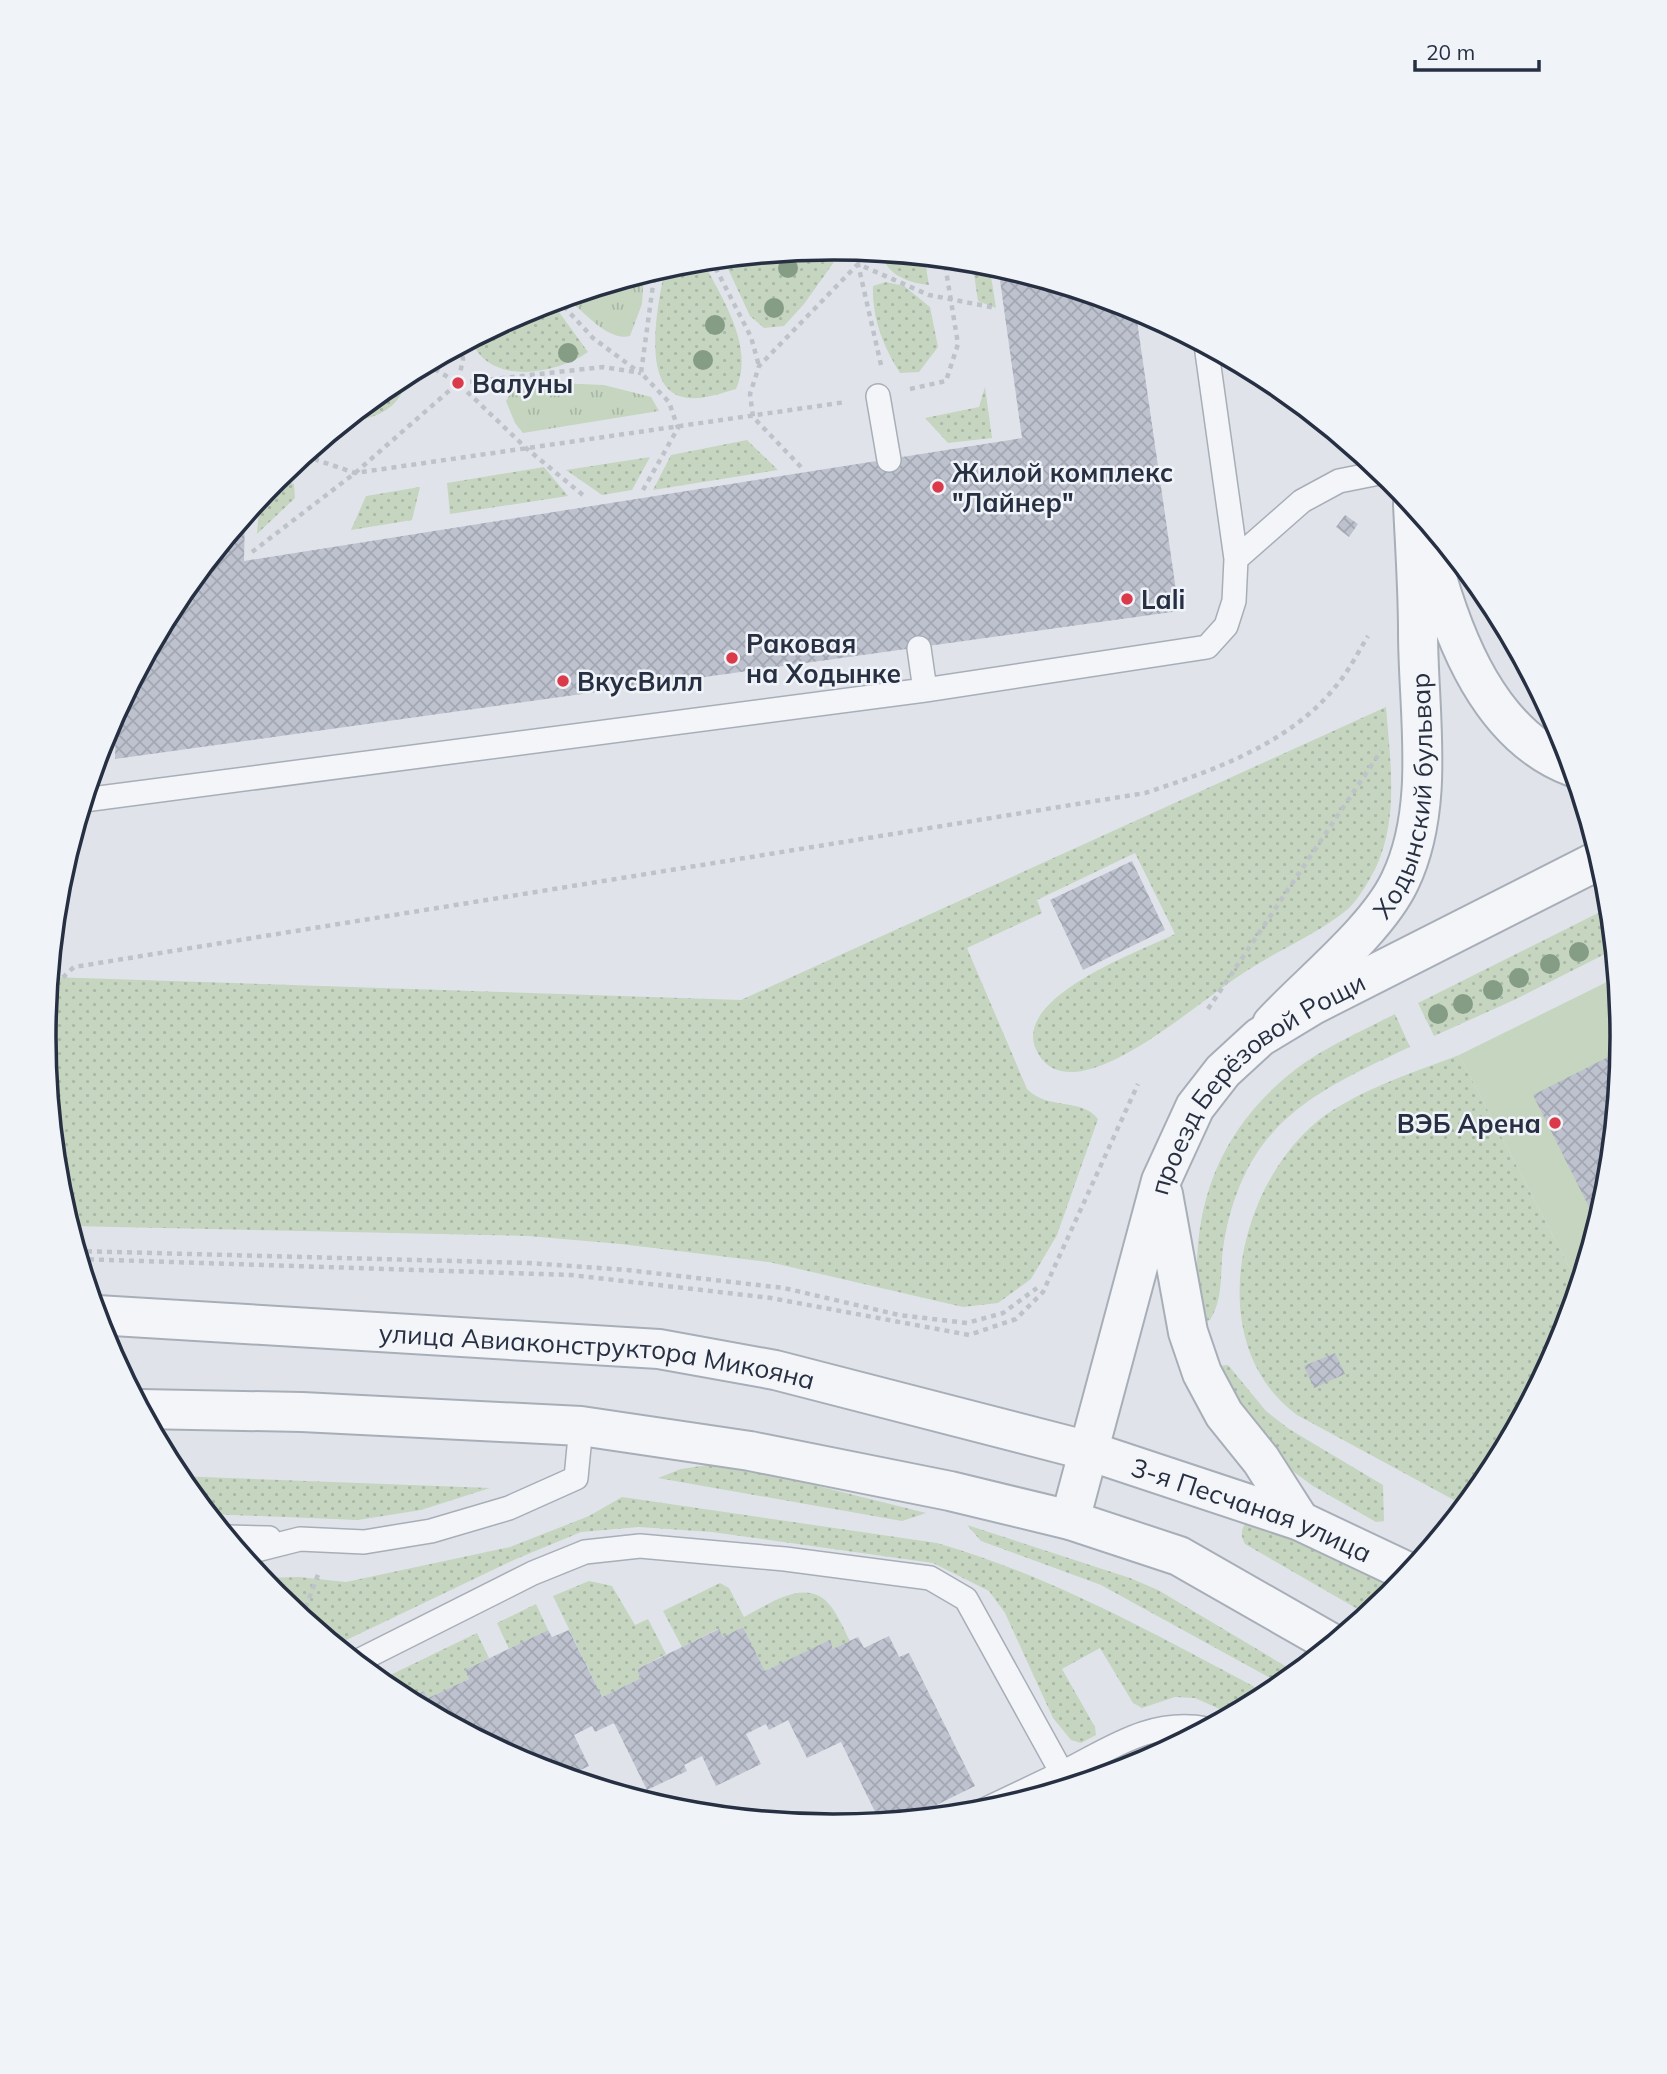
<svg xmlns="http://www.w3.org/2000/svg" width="1667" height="2074" font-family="Mulish,sans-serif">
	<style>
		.grass { fill: url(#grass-dots) }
		.park { fill: url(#park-tufts) }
		.pitch { fill: #c5d5c0 }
		.building { fill: url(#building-cross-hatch) }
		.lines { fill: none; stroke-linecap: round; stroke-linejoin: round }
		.service-casing { stroke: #a8aeb8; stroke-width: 26 }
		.minor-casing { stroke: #a8aeb8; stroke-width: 42 }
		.tertiary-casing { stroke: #a8aeb8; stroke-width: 42 }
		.path { stroke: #bec2c9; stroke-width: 4.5; stroke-dasharray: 5 5; stroke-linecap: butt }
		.service { stroke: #f3f5f8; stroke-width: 23 }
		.minor { stroke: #f3f5f8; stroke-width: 38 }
		.tertiary { stroke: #f3f5f8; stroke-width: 38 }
		.tree { fill: #859c85 }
		.poi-dot { fill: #db3a4b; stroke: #f0f3f8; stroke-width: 2.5 }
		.labels { text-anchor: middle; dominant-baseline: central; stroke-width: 5; stroke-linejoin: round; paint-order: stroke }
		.poi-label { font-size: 26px; font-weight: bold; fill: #273043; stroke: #f0f3f8; text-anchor: start }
		.street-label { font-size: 26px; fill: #273043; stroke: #f0f3f8 }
		.rim { fill: none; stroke: #273043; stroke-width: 3.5 }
	</style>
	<defs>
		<pattern id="grass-dots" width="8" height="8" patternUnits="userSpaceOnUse" patternTransform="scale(1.75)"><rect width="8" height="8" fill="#c5d5c0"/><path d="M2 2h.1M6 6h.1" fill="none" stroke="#a9b7a6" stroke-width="1.8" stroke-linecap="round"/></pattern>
		<pattern id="park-tufts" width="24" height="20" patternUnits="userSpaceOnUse" patternTransform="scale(1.75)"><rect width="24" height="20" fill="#c5d5c0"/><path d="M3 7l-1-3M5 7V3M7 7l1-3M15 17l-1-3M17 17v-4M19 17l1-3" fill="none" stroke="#a9b7a6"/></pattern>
		<pattern id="building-cross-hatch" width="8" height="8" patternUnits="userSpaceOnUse" patternTransform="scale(1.75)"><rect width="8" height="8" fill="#bdc2ce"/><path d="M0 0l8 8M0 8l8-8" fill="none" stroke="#a2a7b2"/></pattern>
	</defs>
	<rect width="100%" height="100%" fill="#e0e4ea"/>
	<path class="grass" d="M834,247L844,248L804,304L784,326L764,328L750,316L723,258Z
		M882,252L924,256L929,285C909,283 885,275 882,252Z
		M702,260C722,298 755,347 736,389C719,394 700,401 683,397C638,387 660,297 665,267Z
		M972,261L989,263L996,308L978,301Z
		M886,282L904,286L930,307L938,347L919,372L900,373C883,346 872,318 873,286Z
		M551,301L588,352C555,375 489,386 471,340L532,307Z
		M408,373C404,406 378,420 347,421L395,380Z
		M985,387L992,438L948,443L925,418L979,407Z
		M747,440L778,470L653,490L671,455Z
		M650,457L632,490L602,495L566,470Z
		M544,467L568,496L450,514L447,483Z
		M281,480L294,484L295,498L257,534L260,498L273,481Z
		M420,487L412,520L351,530L366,496Z
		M1386,707C1390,760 1399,815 1377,865C1371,878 1358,900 1348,909C1318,934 1280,949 1248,970C1202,999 1128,1067 1075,1072C1059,1073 1047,1068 1039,1055C1003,1000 1141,951 1175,934L1135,853L1037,900L1042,913L967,948L1027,1089C1049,1111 1081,1097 1098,1119L1057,1235L1031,1279L998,1303L963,1307L769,1262L621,1244L528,1236L70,1226L59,1191L44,1037L50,977L741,1000Z
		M1610,907L1615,949L1514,1000L1434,1036L1418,1003Z
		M1395,1014L1410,1047C1311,1093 1245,1124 1224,1242C1219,1269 1225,1296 1210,1320L1201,1322C1186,1221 1212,1134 1296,1069C1325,1047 1362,1031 1395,1014Z
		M1459,1055L1579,1286C1556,1362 1515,1445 1465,1506L1297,1415C1199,1343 1238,1177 1327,1114C1367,1087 1415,1072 1459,1055Z
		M1228,1365L1266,1411L1289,1429L1383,1485L1384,1521L1376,1522L1313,1486L1267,1452L1218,1366Z
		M708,1465L758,1471L926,1513L902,1521L658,1478L681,1469Z
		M177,1476L490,1488L421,1510L358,1520L208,1514Z
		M622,1497L937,1543C1055,1577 1162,1638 1270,1695L1233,1715L1195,1698L1175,1697L1142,1708L1133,1703L1100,1648L1062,1669L1095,1727L1096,1735L1081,1743L1071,1740L1053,1718L1005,1613L989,1591L933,1563L712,1532L639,1527L581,1532L516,1559L336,1645L275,1595L261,1578L299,1577L346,1582L510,1547L589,1516Z
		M1255,1520L1401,1585L1368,1615L1245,1544C1240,1535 1241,1529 1247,1521Z
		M967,1525L1130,1578L1158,1590L1297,1673L1283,1685L1101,1585L981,1541Z
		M589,1581L612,1586L635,1625L648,1619L666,1654L637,1669L641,1678L602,1697L553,1596Z
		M720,1583L729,1588L744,1617C766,1606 804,1578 827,1602C837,1612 843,1628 850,1641L833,1649L830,1641L765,1671L743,1627L723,1637L718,1629L682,1647L663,1611Z
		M536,1604L548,1630L509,1649L497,1623Z
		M477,1633L489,1658L465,1670L469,1679L428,1698L424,1691L406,1700L391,1690L384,1678Z"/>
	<path class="park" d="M644,273L642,304L630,336C608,342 582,310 566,297Z
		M533,382L604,385L651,397L659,411L523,433L515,423L506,401L513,389Z"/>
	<path class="pitch" d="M1617,977L1623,1037L1608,1191L1579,1286L1459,1055Z"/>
	<path class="building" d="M998,266L1135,307L1179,611L115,759L116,712L177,598L245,515L244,561L1022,438Z
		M1345,515L1358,524L1349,537L1336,527Z
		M1132,861L1165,930L1083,970L1050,900Z
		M1622,1050L1608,1191L1598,1225L1533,1095Z
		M1335,1353L1345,1374L1314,1388L1304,1366Z
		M743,1627L765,1671L830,1640L833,1649L858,1637L864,1648L889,1636L899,1657L909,1653L975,1786L906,1820L891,1821L889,1816L879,1820L841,1742L807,1758L788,1720L769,1730L766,1724L746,1734L761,1764L716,1786L702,1756L684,1765L687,1771L647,1790L614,1723L595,1732L592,1726L574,1735L589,1766L566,1777L535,1768L530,1757L522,1762L406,1700L424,1691L428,1698L469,1679L465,1670L548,1630L552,1637L569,1630L602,1697L641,1678L637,1669L719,1629L723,1637Z"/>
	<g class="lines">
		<defs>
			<path id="service" d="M878,396L889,460
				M1236,559L1302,501L1339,481L1384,472
				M919,648L925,690
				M84,800L925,690L1207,647L1226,626L1234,601L1236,559L1206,345
				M227,1537L269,1538
				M241,1554L300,1539L364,1542L431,1531L509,1508L576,1478L581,1426
				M356,1662L533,1573L585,1552L640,1546L785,1559L930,1578L966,1599L1062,1773C1110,1749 1151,1718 1207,1729
				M978,1813L1062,1773"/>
			<g id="minor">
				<path d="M1432,560C1453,638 1490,736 1573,767"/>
				<path id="s1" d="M1272,1024C1310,983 1377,930 1400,881C1436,806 1418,712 1418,632C1418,590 1415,547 1413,504"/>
			</g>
			<g id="tertiary">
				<path d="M1163,1194L1188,1332L1202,1373L1224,1414L1261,1460L1300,1521"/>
				<path id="s2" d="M97,1315L659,1349L775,1370L1089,1451L1300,1521L1410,1573"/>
				<path d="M141,1409L302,1412L581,1426L750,1451L950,1491L1070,1520L1179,1556L1333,1644"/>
				<path id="s3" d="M1070,1520L1161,1181L1195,1107L1223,1071L1260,1037L1313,1005L1601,859"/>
			</g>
		</defs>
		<use href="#service" class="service-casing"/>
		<use href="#minor" class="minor-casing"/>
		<use href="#tertiary" class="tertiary-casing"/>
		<path class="path" d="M711,259L751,337L759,366
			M557,299L593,338L640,373
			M460,346L463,359L458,383L603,367L641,373
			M426,364L458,383L526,448L584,496
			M881,365L858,264L929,295L996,308
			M910,389L946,381L958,344L944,258
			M312,448L317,460L355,473L846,402
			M801,467L753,417L750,394L759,366L858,264L864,250
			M643,490L678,428L669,402L641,373L655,270
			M252,552L355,473L458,383
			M48,991L74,967L1145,793C1212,771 1290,744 1336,686C1349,671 1358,652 1368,636
			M1208,1009L1381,751
			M77,1251L529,1263L627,1270L784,1288L899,1315L967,1323L1003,1313L1037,1288
			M79,1259L571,1275L771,1298L969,1335L1016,1319L1043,1292L1138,1084
			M302,1617L319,1572"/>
		<use href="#service" class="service"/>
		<use href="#minor" class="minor"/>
		<use href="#tertiary" class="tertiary"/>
	</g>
	<g class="tree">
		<circle cx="788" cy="268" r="10"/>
		<circle cx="774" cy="308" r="10"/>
		<circle cx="715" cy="325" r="10"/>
		<circle cx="568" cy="353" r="10"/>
		<circle cx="703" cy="360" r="10"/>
		<circle cx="1579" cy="952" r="10"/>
		<circle cx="1550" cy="964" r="10"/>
		<circle cx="1519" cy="978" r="10"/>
		<circle cx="1493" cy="990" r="10"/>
		<circle cx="1463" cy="1004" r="10"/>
		<circle cx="1438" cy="1014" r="10"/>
	</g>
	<g class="poi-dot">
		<circle cx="458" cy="383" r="7"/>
		<circle cx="938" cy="487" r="7"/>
		<circle cx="1127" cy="599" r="7"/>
		<circle cx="732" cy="658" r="7"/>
		<circle cx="563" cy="681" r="7"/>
		<circle cx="1555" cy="1123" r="7"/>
	</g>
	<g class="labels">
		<g class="poi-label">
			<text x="472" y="383">Валуны</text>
			<text x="952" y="472">Жилой комплекс<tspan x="952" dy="30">"Лайнер"</tspan></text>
			<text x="1141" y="599">Lali</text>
			<text x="746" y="643">Раковая<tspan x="746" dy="30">на Ходынке</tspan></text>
			<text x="577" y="681">ВкусВилл</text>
			<text x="1541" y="1123" text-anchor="end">ВЭБ Арена</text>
		</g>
		<g class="street-label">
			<text stroke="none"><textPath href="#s1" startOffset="278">Ходынский бульвар</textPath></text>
			<text stroke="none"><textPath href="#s3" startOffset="492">проезд Берёзовой Рощи</textPath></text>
			<text stroke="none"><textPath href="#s2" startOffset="502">улица Авиаконструктора Микояна</textPath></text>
			<text stroke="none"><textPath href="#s2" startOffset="1178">3-я Песчаная улица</textPath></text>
		</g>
	</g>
	<path d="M0 0H1667V2074H0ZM56 1037a777 777 0 1 1 1554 0a777 777 0 1 1-1554 0Z" fill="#f0f3f8" fill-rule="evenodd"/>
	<path class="rim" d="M56 1037a777 777 0 1 1 1554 0a777 777 0 1 1-1554 0Z"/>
	<path d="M1415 60v10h124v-10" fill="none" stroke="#273043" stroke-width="3.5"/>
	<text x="1426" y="60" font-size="21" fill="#273043" stroke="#f0f3f8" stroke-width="5" paint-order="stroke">20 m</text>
</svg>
